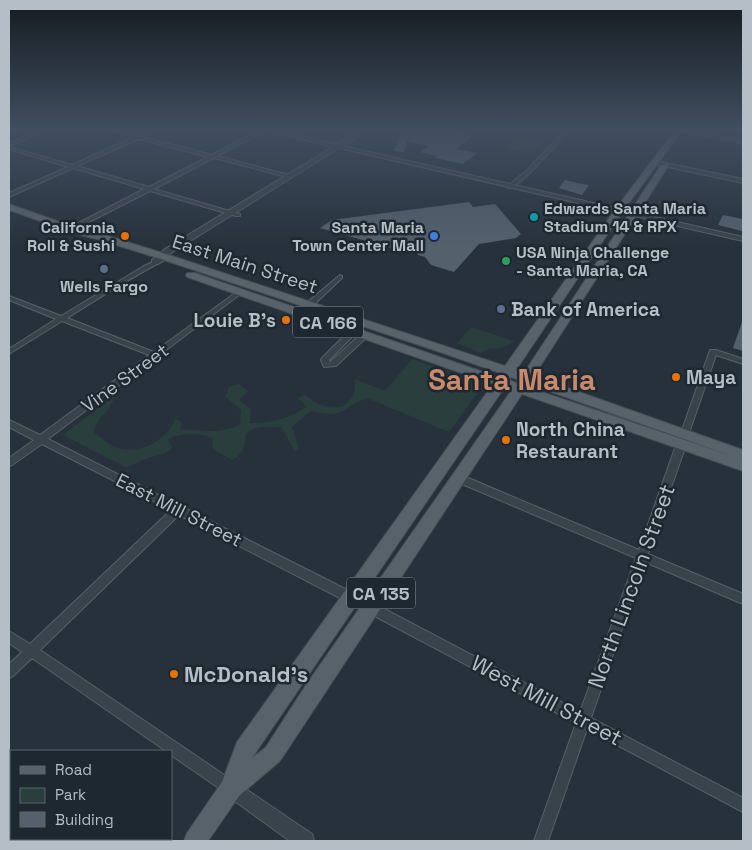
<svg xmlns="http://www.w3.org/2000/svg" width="752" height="850" font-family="'Space Grotesk',sans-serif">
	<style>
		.green { fill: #293e3d }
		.building { fill: #54606c }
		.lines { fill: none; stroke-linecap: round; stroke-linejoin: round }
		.minor-casing { stroke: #576169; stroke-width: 2 }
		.tertiary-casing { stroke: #576169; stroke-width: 2 }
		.primary-casing { stroke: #424c54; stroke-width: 2 }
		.minor { fill: #39434b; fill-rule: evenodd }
		.tertiary { fill: #39434b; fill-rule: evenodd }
		.primary { fill: #57626b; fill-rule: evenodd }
		.culture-dot { fill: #0f9aa8; stroke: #1e2830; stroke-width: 2 }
		.food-dot { fill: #e8710a; stroke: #1e2830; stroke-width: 2 }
		.shop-dot { fill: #3f7fe0; stroke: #1e2830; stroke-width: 2 }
		.leisure-dot { fill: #2e9e5b; stroke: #1e2830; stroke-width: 2 }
		.service-dot { fill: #5c6f8a; stroke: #1e2830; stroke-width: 2 }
		.labels { text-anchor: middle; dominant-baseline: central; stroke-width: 5; stroke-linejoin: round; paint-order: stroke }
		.far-poi-label { font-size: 16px; font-weight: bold; fill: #b5bec7; stroke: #1e2830; text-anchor: start }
		.shield { fill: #1e2830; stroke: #88919a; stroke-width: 1 }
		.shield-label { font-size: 18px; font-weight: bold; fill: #b5bec7 }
		.street-label { font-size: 19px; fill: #b5bec7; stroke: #1e2830 }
		.poi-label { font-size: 19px; font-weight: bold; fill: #b5bec7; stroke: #1e2830; text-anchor: start }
		.near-street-label { font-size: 22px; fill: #b5bec7; stroke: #1e2830 }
		.near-poi-label { font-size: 22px; font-weight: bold; fill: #b5bec7; stroke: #1e2830; text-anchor: start }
		.town-label { font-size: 29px; font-weight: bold; fill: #cb896c; stroke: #1e2830 }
	</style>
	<rect width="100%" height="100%" fill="#26313b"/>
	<path class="green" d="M516,138L543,143L532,153L505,147Z
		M471,327L514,341C507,347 500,350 490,348L481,353L457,343Z
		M412,359L477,382L481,388L449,432L367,398C339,409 344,420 311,411L292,427L299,448L295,452L282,428C270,426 256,425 246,434C245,445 243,455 232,460L213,449L212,438C198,432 181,433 168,439L172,448C162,457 157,454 146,459C139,461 133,465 127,468L63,435L114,396C113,410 97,415 94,432C102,439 111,447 121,449C143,453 168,439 175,419L182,422L180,429C201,430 221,435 240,424L241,410L225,397L229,387L239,384L248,391L239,400L251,409L250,423C272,423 287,419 306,407L298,398L305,395C326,413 357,414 355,379L385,391Z"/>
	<path class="building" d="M402,129H464L459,132L473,135L456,149L477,153L463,164L435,158L437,156L420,152L429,146L407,141L404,152L394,151Z
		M565,180L578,183L589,185L582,195L559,188Z
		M469,202L473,207L495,204L521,234L516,238L479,244L454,272L431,265L425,257L418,255L415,249L402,251L320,228L332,220Z
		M723,215L743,219L742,231L718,225Z
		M742,322L743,323V351L733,348Z"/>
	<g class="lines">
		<defs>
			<path id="minor" d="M44,129H51L9,146V143Z
				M105,129C116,129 126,134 136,135C144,136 151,129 159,129L143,137L212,155L262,129H268L217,156L293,176L290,178L214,158L154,189L240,214V216H236L150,191L71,231L69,230V228L144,189L73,168L9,197V193L68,167L9,149V147L72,165L134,137ZM139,139L208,157L149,187L77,166Z
				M566,129H571L530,173L512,188H508V186L526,171Z
				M669,129H680L743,141V143Z
				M656,161L743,179V183L654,164V162Z
				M163,257L166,259L165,260C131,277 99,298 67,318L154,352L238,291H242L243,292L48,439L375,604L580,712L636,558L455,481L453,478L455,475H461L639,550L676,445L681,442L684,443L686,445L648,554L743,594V604L645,562L591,718L743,798V812L587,729L548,841H534L576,723L367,612L179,515L40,650L236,783L238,788L236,793L231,795L226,793L171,755V751H166L32,658L13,676L9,678V664L22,652L9,643V631L30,644L171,510L42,444L12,465L9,466V458L34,440L9,427V420L40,435L149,355L62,321L9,354V349L56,319L9,300V296L61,316L144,266Z
				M340,275L342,276V278L303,315H297V311Z
				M351,329H357L358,331L329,360L330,362L362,333H365L369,335L336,366L324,367L321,360L322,358Z
				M710,350H716L743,359V364L716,355L689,433L688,435H682L681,433Z"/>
			<path id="tertiary" d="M260,129H272L337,144L362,129H369L343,146L743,237V241L339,148L171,253L158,264H152V260L165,249L333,147Z
				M231,779L312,834L314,841H290L225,794L222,788L225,782Z"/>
			<path id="primary" d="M676,129H683L621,214L516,370L524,373L661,165L668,163L669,165L534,376L743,450V460L739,459L743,460V471L522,394L280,761L239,796L208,841H184L187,833L222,782L237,742L493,384L187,277L186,275L187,273H195L498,377L500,373L437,351L164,260L97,239L80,235L9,210V204L85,231L102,234L172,256L505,366L614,211ZM511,377L519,380L517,383L509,380ZM529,384L735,457L527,387ZM504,388L511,391L306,685L266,747L252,758Z"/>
		</defs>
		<use href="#minor" class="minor-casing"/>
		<use href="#tertiary" class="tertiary-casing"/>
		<use href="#primary" class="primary-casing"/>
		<use href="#minor" class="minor"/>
		<use href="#tertiary" class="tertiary"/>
		<use href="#primary" class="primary"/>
	</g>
	<linearGradient id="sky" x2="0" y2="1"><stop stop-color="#151b20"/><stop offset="0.52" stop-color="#414e60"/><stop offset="1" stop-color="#414e60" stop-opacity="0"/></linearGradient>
	<rect width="752" height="248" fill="url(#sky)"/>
	<circle class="culture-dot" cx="534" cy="217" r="5"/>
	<g class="food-dot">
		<circle cx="125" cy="236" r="5"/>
		<circle cx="286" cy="320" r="5"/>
		<circle cx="676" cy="377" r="5"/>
		<circle cx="506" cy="440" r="5"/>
		<circle cx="174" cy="674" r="5"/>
	</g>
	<circle class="shop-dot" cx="434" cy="236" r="5"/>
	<circle class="leisure-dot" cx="506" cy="261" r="5"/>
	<g class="service-dot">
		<circle cx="104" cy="269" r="5"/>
		<circle cx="501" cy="309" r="5"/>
	</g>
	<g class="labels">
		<g class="far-poi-label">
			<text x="544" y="208">Edwards Santa Maria<tspan x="544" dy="18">Stadium 14 &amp; RPX</tspan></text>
			<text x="115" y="227" text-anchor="end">California<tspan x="115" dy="18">Roll &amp; Sushi</tspan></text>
			<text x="424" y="227" text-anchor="end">Santa Maria<tspan x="424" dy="18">Town Center Mall</tspan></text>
			<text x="516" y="252">USA Ninja Challenge<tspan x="516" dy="18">- Santa Maria, CA</tspan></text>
			<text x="104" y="286" text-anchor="middle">Wells Fargo</text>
		</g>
		<g class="shield">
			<rect x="293" y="306.5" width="70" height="31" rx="4"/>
			<rect x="347" y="577.5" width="68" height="31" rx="4"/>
		</g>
		<g class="shield-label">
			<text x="328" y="322">CA 166</text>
			<text x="381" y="593">CA 135</text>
		</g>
		<g class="street-label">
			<text transform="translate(245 264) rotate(18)">East Main Street</text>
			<text transform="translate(125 378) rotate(-36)">Vine Street</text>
			<text transform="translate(179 510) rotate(27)">East Mill Street</text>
		</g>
		<g class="poi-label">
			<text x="511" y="309">Bank of America</text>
			<text x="276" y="320" text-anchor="end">Louie B's</text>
			<text x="686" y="377">Maya</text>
			<text x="516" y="429">North China<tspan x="516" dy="22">Restaurant</tspan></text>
		</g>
		<g class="near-street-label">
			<text transform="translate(631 586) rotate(-70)">North Lincoln Street</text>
			<text transform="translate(547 700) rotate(28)">West Mill Street</text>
		</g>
		<g class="near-poi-label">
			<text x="184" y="674">McDonald's</text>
		</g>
		<g class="town-label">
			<text x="512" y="379">Santa Maria</text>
		</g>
	</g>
	<rect width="752" height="850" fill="none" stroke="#b5bec7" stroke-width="20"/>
	<rect x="10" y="750" width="162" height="90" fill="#1e2830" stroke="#5a646c"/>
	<rect x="20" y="766" width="25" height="8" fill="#57626b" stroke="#5a646c"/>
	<text x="55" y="775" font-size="15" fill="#b5bec7">Road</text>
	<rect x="20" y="788" width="25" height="15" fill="#293e3d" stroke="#5a646c"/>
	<text x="55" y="800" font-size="15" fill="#b5bec7">Park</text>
	<rect x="20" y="812" width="25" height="15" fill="#54606c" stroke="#5a646c"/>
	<text x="55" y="825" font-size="15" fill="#b5bec7">Building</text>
</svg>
